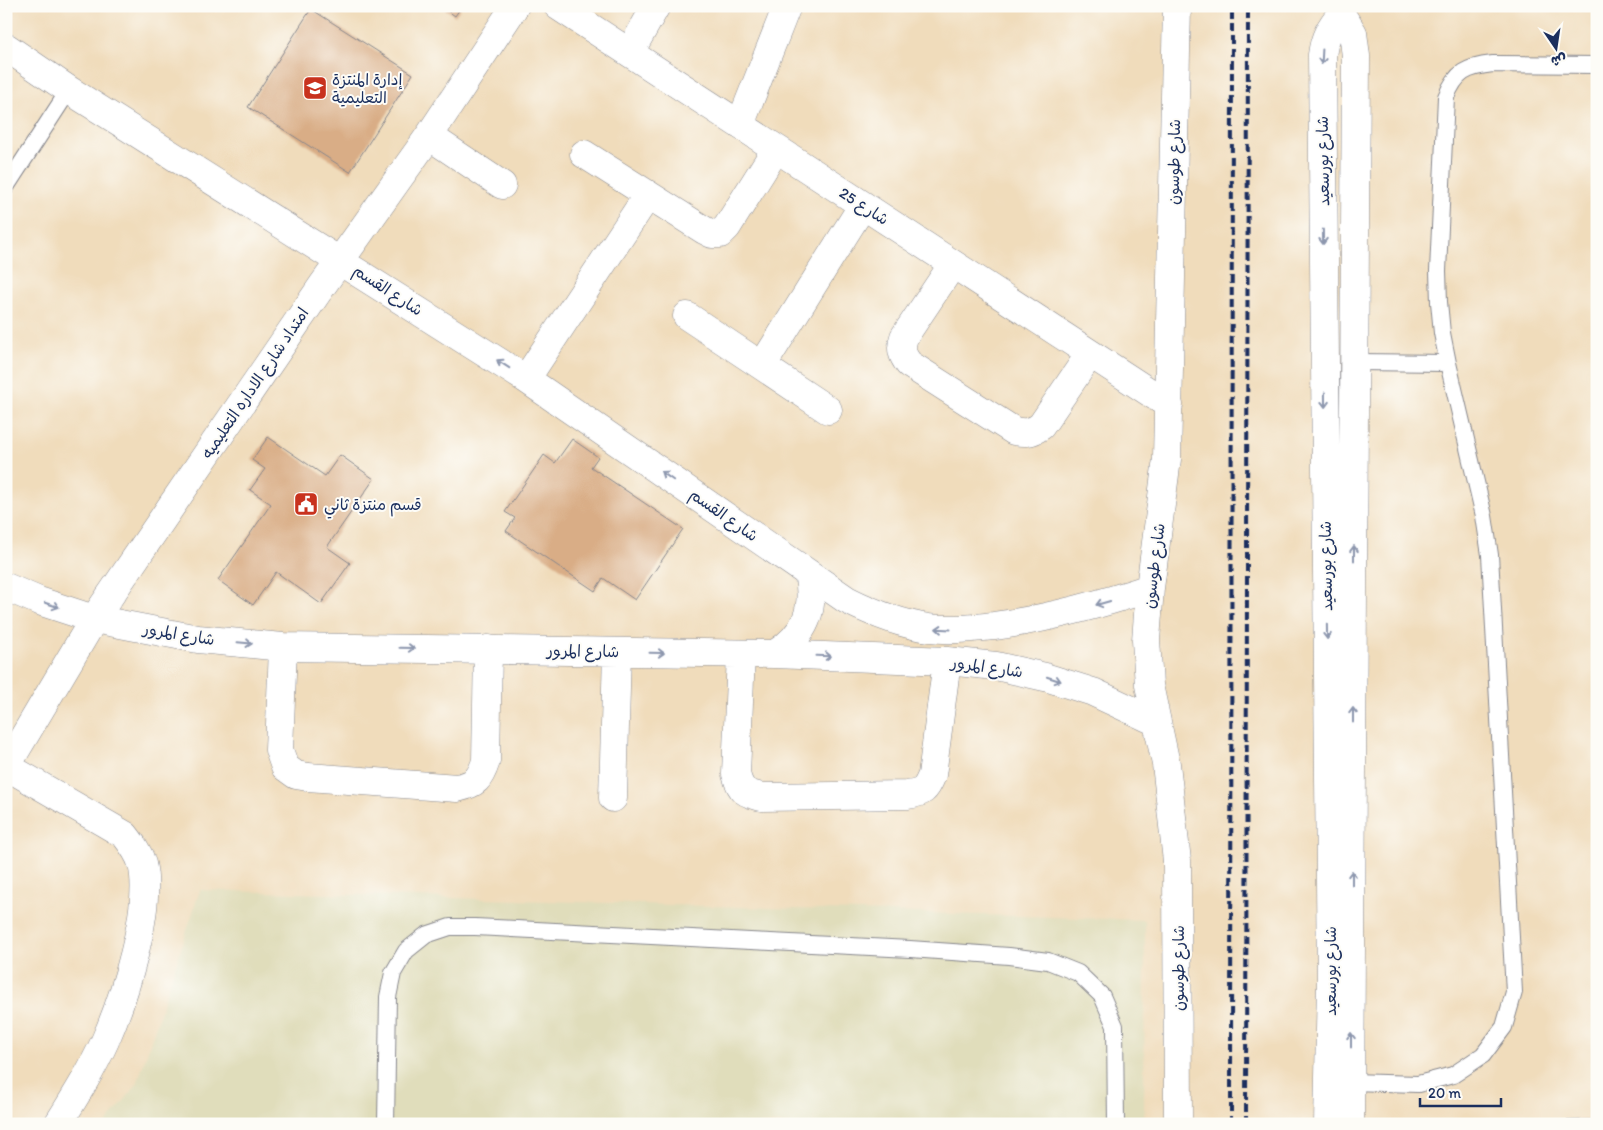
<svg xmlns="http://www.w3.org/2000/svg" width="1603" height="1130" font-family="Itim,'Playpen Sans Arabic',sans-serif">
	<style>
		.built { fill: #e0ddbb }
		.building { fill: #d9ad86 }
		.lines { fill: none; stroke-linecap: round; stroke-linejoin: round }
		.service-casing { stroke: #86868c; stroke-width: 18 }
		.minor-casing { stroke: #86868c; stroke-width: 29 }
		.primary-casing { stroke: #86868c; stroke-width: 29 }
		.service { stroke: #fff; stroke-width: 16 }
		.minor { stroke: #fff; stroke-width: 28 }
		.primary { stroke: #fff; stroke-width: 28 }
		.rail { stroke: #1b2f5e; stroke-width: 4; stroke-dasharray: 8 4; stroke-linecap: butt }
		.oneway { stroke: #8d97ae }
		.labels { text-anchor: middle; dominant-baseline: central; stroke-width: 4; stroke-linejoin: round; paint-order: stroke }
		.poi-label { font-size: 16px; fill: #1b2f5e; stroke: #fdfcf7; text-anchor: start }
		.street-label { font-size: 16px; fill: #1b2f5e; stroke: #fdfcf7 }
	</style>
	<rect width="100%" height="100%" fill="#fdfcf7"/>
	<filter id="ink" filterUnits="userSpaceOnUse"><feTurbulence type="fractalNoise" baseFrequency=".02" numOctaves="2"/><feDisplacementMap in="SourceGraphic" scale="10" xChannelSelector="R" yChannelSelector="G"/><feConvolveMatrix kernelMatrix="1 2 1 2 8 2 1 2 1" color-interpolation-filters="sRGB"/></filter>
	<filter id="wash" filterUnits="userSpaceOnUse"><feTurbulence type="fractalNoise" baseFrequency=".0096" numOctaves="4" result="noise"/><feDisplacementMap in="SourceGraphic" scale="20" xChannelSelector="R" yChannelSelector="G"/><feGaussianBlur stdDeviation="1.12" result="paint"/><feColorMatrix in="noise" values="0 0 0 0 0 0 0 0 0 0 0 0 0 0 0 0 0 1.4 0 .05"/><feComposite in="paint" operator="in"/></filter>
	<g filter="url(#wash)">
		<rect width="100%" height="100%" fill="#f0dcbb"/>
		<path class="built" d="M200,890L1145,920L1144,1124H106L137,1084Z"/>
		<g id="blocks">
			<path class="building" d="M441,6H462L455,16Z
				M311,9L413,74L350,172L248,107Z
				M268,437L325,476L340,455L374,479L327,547L350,563L321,604L276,572L253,605L218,580L271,504L250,490L265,469L252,460Z
				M572,439L598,457L591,467L683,529L635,600L603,578L595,591L506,531L515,518L505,512L544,455L555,463Z
				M1594,783H1597V839H1595Z
				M1597,1120V1124H1488V1122Z"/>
		</g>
	</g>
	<g filter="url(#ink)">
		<use href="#blocks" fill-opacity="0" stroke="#86868c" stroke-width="1"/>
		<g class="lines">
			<defs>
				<path id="service" d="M6,187L69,90
					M1356,362L1448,363
					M1351,1082L1418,1084L1453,1075L1483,1055L1504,1027L1514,992L1490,555L1484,516L1448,363L1442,333L1439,302L1438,271L1446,97C1456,72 1466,67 1493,64L1597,65
					M386,1124L388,997L393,973L406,951L426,935L450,927H475L910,949L1009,956L1048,961L1078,973L1102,996L1115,1026L1116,1124"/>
				<path id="minor" d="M558,6L1169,405
					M1177,6L1167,459L1150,588L1146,640L1149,685L1166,764L1177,861L1178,1124
					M6,47L69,90L526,379L847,600C873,613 900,624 929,628C951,631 973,628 994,626C1048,619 1098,605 1150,588
					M630,52L656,6
					M740,125L787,6
					M429,136L502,185
					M584,154L704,230L712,234H720L727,227L776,149
					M953,264L904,337C900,349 902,355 909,364L1014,431C1025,433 1031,433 1041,426L1090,354
					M687,316L828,410
					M762,366L863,205
					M526,379L648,195
					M6,587L39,601L94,619L198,639L283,647L775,654L947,661L996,666L1045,677L1093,692L1157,722
					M283,647L279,750L285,767L296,775L308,777L457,788C476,784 480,779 486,761L488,649
					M741,654L736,774C741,792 745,793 762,797L907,795C923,793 926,790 932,775L947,661
					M775,654C806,634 816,609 808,573
					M6,766L125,835C132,844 139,853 142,864C153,908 123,1000 105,1041C92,1070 75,1097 58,1124
					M6,767L94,619L322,286L429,136L515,6
					M613,798L617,652"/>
				<path id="primary" d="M1341,6V14L1353,33L1356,56L1350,1124
					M1328,1124L1331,983L1322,55C1324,38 1330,27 1341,14"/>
			</defs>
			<use href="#service" class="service-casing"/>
			<use href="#minor" class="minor-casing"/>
			<use href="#primary" class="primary-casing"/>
			<use href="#service" class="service"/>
			<use href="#minor" class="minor"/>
			<use href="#primary" class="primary"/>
			<path class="rail" d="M1231,1124L1232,6
				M1246,1124L1248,6"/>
		</g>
		<defs><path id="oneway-shaft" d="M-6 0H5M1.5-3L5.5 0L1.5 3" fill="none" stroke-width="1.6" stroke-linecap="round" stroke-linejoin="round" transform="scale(1.25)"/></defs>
		<g class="oneway">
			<use href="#oneway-shaft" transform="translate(1322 57) rotate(93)"/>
			<use href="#oneway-shaft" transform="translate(1323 237) rotate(89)"/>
			<use href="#oneway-shaft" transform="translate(503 364) rotate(-147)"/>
			<use href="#oneway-shaft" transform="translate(1325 400) rotate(89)"/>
			<use href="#oneway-shaft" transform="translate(667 476) rotate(-145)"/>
			<use href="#oneway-shaft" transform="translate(1354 553) rotate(-90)"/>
			<use href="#oneway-shaft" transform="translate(1103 603) rotate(164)"/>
			<use href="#oneway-shaft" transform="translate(52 605) rotate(18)"/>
			<use href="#oneway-shaft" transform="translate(943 629) rotate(-177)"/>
			<use href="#oneway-shaft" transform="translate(1327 632) rotate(89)"/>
			<use href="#oneway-shaft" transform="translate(245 643) rotate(5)"/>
			<use href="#oneway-shaft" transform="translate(407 648) rotate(1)"/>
			<use href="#oneway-shaft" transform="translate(657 653) rotate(1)"/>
			<use href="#oneway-shaft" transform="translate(824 656) rotate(2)"/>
			<use href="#oneway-shaft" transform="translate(1054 679) rotate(18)"/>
			<use href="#oneway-shaft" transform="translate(1353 715) rotate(-90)"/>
			<use href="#oneway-shaft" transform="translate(1352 878) rotate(-90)"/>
			<use href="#oneway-shaft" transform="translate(1351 1040) rotate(-90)"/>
		</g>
	</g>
	<defs>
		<symbol id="school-square" viewBox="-11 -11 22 22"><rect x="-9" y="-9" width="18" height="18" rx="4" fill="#c8321e" stroke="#fdfcf7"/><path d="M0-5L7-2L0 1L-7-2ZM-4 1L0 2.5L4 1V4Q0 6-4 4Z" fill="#fff"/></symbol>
		<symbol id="civic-square" viewBox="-11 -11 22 22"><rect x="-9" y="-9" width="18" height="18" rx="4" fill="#c8321e" stroke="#fdfcf7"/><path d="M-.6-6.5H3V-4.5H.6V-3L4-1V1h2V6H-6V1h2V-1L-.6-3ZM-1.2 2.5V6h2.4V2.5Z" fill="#fff"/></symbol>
	</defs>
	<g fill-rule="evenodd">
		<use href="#school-square" x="301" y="74" width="28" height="28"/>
		<use href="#civic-square" x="292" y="490" width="28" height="28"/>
	</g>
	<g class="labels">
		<g class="poi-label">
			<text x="332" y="79">إدارة المنتزة<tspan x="332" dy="18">التعليمية</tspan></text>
			<text x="324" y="504">قسم منتزة ثاني</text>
		</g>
		<g class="street-label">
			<text transform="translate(1323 161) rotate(-91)">شارع بورسعيد</text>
			<text transform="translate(1174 162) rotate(-89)">شارع طوسون</text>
			<text transform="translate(864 206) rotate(33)">شارع 25</text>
			<text transform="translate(388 290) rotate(33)">شارع القسم</text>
			<text transform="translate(255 383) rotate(-56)">امتداد شارع الاداره التعليميه</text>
			<text transform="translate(724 515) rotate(35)">شارع القسم</text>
			<text transform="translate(1154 566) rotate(-83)">شارع طوسون</text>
			<text transform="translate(1326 566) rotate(-91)">شارع بورسعيد</text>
			<text transform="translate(179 634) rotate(9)">شارع المرور</text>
			<text transform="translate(583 651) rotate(1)">شارع المرور</text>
			<text transform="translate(987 667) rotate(8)">شارع المرور</text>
			<text transform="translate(1178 968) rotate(-90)">شارع طوسون</text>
			<text transform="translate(1330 971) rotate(-90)">شارع بورسعيد</text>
		</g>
	</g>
	<rect width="1603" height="1130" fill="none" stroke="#fdfcf7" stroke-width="25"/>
	<g transform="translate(1556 48) rotate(167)" stroke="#fdfcf7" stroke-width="4" paint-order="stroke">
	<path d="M0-4L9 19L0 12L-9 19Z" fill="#1b2f5e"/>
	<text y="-8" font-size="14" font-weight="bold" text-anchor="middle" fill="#1b2f5e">ش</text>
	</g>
	<path d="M1420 1098v8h81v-8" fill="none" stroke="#1b2f5e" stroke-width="2.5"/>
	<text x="1428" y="1098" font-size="15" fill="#1b2f5e" stroke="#fdfcf7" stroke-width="4" paint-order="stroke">20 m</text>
</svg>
